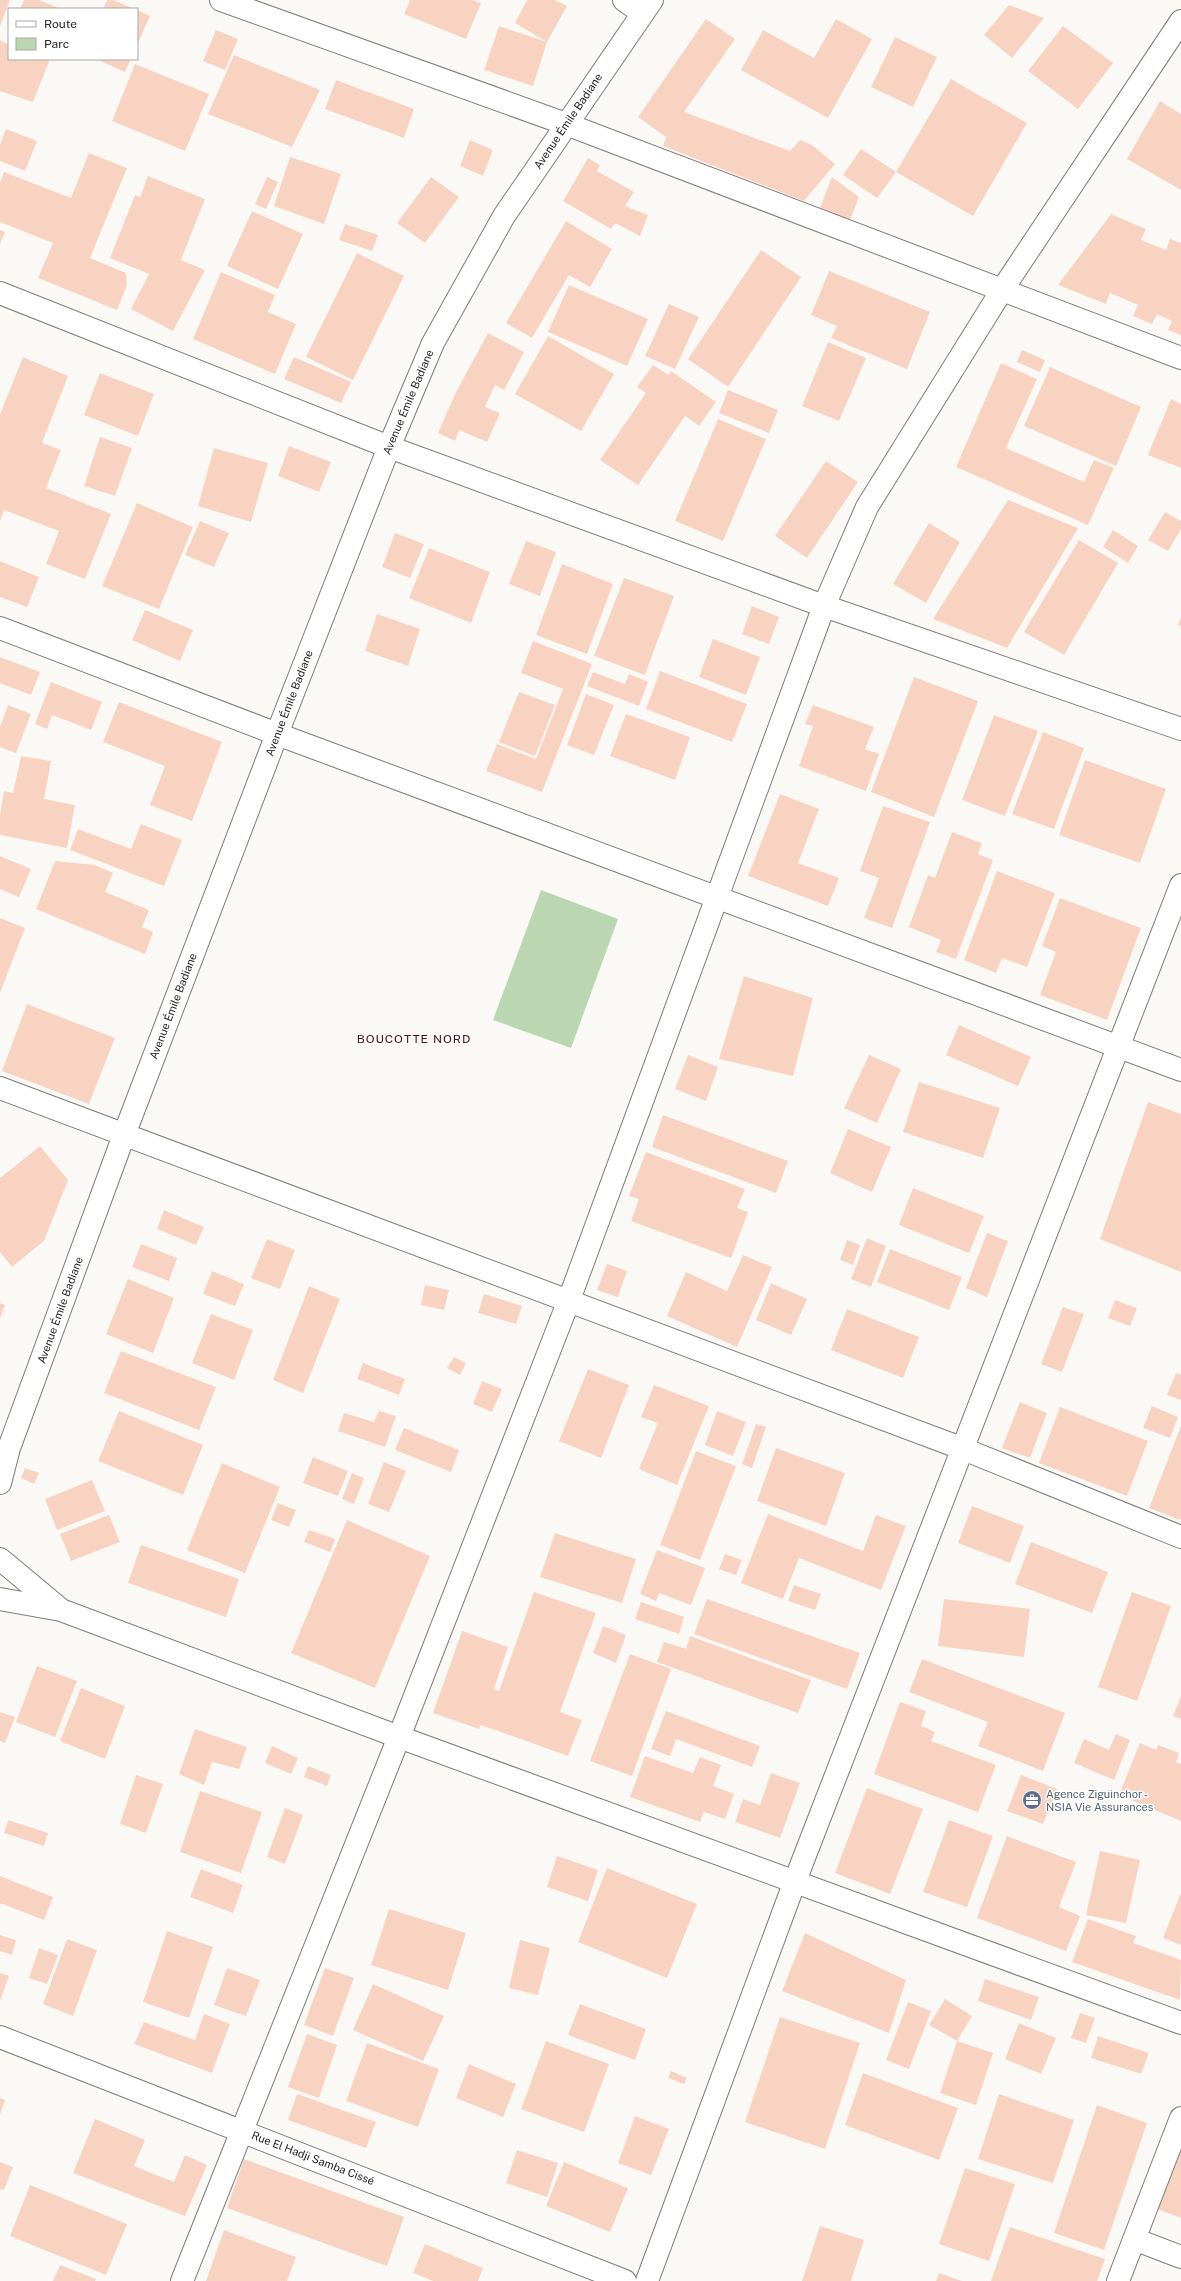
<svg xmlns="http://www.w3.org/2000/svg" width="1181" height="2281" font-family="'Public Sans',sans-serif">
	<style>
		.green { fill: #bad7b2 }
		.building { fill: #f9d3c1 }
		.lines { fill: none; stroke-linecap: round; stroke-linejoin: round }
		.street-casing { stroke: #7e7c79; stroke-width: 24 }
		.secondary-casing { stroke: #7e7c79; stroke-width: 24 }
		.street { stroke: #fff; stroke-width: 22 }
		.secondary { stroke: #fff; stroke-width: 22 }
		.labels { text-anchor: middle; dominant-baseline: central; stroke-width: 3; stroke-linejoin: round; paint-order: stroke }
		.street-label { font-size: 11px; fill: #242322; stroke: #fff }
		.service-label { font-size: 11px; fill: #4e5e75; stroke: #fff; text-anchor: start }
		.neighbourhood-label { font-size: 12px; letter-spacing: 1px; fill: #510b0f; stroke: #fff }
	</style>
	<rect width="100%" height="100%" fill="#fbf9f6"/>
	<path class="green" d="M541,890L618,919L571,1048L493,1020Z"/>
	<path class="building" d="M0,0H10L0,26Z
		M24,0H39L61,9H20Z
		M107,0H113L134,9H103Z
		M410,0H472L481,3L466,39L404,14Z
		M527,0H555L567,6L547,42L515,23Z
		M1009,5L1044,18L1012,58L984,35Z
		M137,10L150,16L137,45Z
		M706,19L735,39L684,112L790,151L800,140L812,145L835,164L804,201L663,146L666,137L638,117Z
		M836,19L872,39L828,118L741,70L763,30L814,58Z
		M499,26L547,42L533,86L484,70Z
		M1063,26L1113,63L1078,109L1028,71Z
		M216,30L238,39L225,70L203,61Z
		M895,37L937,57L913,107L871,87Z
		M0,40L8,44L9,41V59H50L33,102L0,91Z
		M234,55L320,90L292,147L208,114Z
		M96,59H131L125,72Z
		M135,64L209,94L185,151L112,121Z
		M951,79L1027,123L973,216L896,172Z
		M336,80L414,109L404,138L325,109Z
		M1160,101L1181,114V190L1127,159Z
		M6,129L37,141L25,171L0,161V145Z
		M470,140L493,150L483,176L460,166Z
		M861,149L896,172L877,198L843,175Z
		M89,153L127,168L90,258L126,273L127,285L117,310L38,278L53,243L0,222V183L4,172L71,198Z
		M290,157L341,174L324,224L274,206Z
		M588,158L600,165L597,171L634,192L625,206L648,215L640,236L615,223L611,229L563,201Z
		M148,176L205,199L181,260L205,270L173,331L131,309L149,274L110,258L135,195L140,197Z
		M267,177L278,182L266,209L255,204Z
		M431,177L459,197L425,243L397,223Z
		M832,177L859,197L850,220L820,208Z
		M252,211L303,234L278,289L227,266Z
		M1111,214L1146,229L1141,240L1166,250L1170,239L1181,243V335L1168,330L1172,321L1157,314L1152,324L1133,316L1138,305L1110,293L1106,304L1058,285Z
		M566,221L612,249L590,287L569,275L532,338L506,323Z
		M345,224L378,235L372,251L339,240Z
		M0,230L5,232L0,244Z
		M761,250L801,277L728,387L688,359Z
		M357,253L404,276L353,380L306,357Z
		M829,271L930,312L907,369L831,338L837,326L811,315Z
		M221,272L275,295L268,312L296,324L275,374L193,339Z
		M569,285L648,319L627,366L548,332Z
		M669,304L699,317L675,369L645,356Z
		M488,333L524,352L504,390L495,385L485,407L500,413L487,442L459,430L455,441L438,433L455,394Z
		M548,336L614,374L581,431L515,394Z
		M828,342L866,358L839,421L802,406Z
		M1022,350L1045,360L1040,372L1017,362Z
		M23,357L68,376L42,443L61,450L46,488L111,514L85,579L46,564L59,531L4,510L0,521V414Z
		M294,357L351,382L341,403L284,379Z
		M1001,363L1037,379L1006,448L1084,482L1094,460L1114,468L1088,525L956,467Z
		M653,365L669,375L671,371L716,402L699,426L685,416L638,485L600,460L646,393L637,387Z
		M1050,367L1141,407L1116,466L1024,426Z
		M100,373L154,394L138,436L84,415Z
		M728,390L778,410L769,433L719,413Z
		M1171,399L1181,404V468L1148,455Z
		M718,419L766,439L723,541L675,521Z
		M100,437L132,448L115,496L84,486Z
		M289,446L331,462L319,492L278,476Z
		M214,448L268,463L251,522L198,506Z
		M826,461L858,482L807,558L775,536Z
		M1008,500L1078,528L1007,648L933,619Z
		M137,503L193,527L159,609L102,586Z
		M1165,512L1181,521V529L1168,551L1148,540Z
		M200,521L229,533L214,567L185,555Z
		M929,523L960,542L926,603L893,584Z
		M1113,530L1138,546L1128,563L1103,547Z
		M395,533L424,544L410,578L382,567Z
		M1079,540L1118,563L1064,655L1024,632Z
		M526,541L556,552L540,596L509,584Z
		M429,548L490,572L471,623L409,598Z
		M0,561L39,577L27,607L0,597Z
		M562,564L613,584L587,654L536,635Z
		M624,578L674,596L645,675L594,656Z
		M752,606L779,617L769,644L742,634Z
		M145,610L193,630L180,661L132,640Z
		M377,614L420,629L408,666L365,651Z
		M1181,617V626L1178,625Z
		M713,639L760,657L746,695L699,677Z
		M533,641L592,664L542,792L486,771L497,744L536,759L563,689L521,673Z
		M0,657L40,672L31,695L0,683Z
		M660,671L747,704L732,742L646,709Z
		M593,672L625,684L629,674L648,682L639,706L587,686Z
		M914,677L978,701L934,817L871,792Z
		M51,682L102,702L91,730L52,715L47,729L35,724Z
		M519,692L555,705L535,756L499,742Z
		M586,694L614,705L594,755L567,745Z
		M119,702L222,742L192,821L150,805L165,766L103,742Z
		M8,705L31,714L16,753L0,747V727Z
		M813,705L874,727L865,749L879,754L866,791L799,766L813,726L805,724Z
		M626,714L690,737L675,780L610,756Z
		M994,715L1038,731L1005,816L962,800Z
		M1043,732L1084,748L1054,829L1012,814Z
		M21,756L51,761L44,799L75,805L67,848L0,835V814L4,791L13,793Z
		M1085,760L1166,789L1140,863L1059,835Z
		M780,794L819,809L798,863L839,878L828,906L748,876Z
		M883,806L930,822L892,928L864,918L879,878L860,871Z
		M141,824L182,840L164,886L70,850L78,829L131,849Z
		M952,832L982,843L978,854L993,860L956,959L936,952L941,940L909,927L928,875L935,878Z
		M0,856L31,869L19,897L0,889Z
		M55,861L95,865L113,873L105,892L149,910L142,927L153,932L145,954L36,909Z
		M997,871L1055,893L1027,967L1002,958L996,973L964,960Z
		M1060,898L1141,928L1107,1020L1040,995L1056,952L1042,946Z
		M0,918L25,928L0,993Z
		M744,976L813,998L793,1076L719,1059Z
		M27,1004L115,1038L89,1104L2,1071Z
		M959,1025L1031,1057L1018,1086L946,1055Z
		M688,1055L718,1067L706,1101L675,1089Z
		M869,1055L901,1069L877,1123L844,1108Z
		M919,1082L1000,1108L983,1158L903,1132Z
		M1148,1102L1181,1114V1272L1100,1239Z
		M663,1115L788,1161L776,1193L652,1147Z
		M848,1129L891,1147L872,1192L830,1173Z
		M40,1146L68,1180L44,1241L12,1267L0,1252V1178Z
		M646,1152L745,1189L737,1208L748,1212L731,1258L631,1221L639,1199L629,1196Z
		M913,1188L984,1216L969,1253L899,1225Z
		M164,1210L204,1227L196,1245L157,1229Z
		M987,1233L1008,1241L987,1297L966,1288Z
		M867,1238L886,1246L871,1287L851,1279Z
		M267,1239L295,1250L280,1289L251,1278Z
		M847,1240L860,1245L853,1265L840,1260Z
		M141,1244L177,1258L169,1281L132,1267Z
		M890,1249L962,1277L949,1310L877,1282Z
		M743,1255L772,1267L737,1347L667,1316L686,1272L727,1291Z
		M607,1264L627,1271L618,1297L597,1290Z
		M212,1271L244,1284L235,1306L203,1294Z
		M128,1279L174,1298L153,1353L106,1334Z
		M771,1283L807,1299L791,1335L756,1320Z
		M425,1285L449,1290L444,1310L421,1305Z
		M309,1286L340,1299L303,1393L273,1380Z
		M484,1294L522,1306L516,1324L478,1313Z
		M1115,1300L1137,1308L1130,1326L1108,1318Z
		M0,1303L5,1305L0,1318Z
		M1063,1307L1084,1314L1062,1372L1041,1364Z
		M847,1309L919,1337L903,1378L831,1350Z
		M211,1314L253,1330L234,1380L192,1363Z
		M121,1351L216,1387L199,1430L104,1393Z
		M454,1357L466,1363L460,1375L447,1368Z
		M363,1363L405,1379L399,1395L357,1379Z
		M588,1369L629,1385L601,1458L559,1441Z
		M1176,1373L1181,1375V1400L1167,1395Z
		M482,1381L502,1389L492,1412L473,1404Z
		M654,1385L709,1406L677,1485L639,1469L658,1423L641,1417Z
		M1020,1402L1047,1413L1030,1458L1002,1448Z
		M1152,1406L1178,1417L1170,1438L1143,1428Z
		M1060,1407L1148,1441L1127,1496L1039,1463Z
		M119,1411L203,1445L183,1495L98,1461Z
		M379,1411L396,1416L385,1447L338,1431L344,1413L374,1422Z
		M717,1411L746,1422L733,1456L705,1445Z
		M756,1424L766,1427L752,1468L742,1464Z
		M1181,1426V1517L1180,1520L1149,1508Z
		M404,1428L459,1450L451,1472L395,1450Z
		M776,1448L845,1473L826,1526L757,1501Z
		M696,1451L736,1466L700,1560L660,1545Z
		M313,1457L348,1471L338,1496L303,1483Z
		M384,1462L406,1471L389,1512L368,1504Z
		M222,1463L280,1487L245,1573L187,1550Z
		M25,1468L39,1473L34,1484L21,1478Z
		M352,1473L364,1478L354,1504L342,1499Z
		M92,1480L105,1511L57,1530L45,1499Z
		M278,1503L296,1510L289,1527L271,1520Z
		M972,1506L1024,1526L1010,1563L958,1543Z
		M768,1514L863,1551L876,1515L906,1526L881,1590L799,1558L783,1599L741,1583Z
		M109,1515L120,1542L71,1561L60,1534Z
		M347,1520L430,1556L375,1688L291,1653Z
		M309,1530L335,1539L330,1552L304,1542Z
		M555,1533L636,1559L622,1603L540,1577Z
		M1031,1542L1108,1572L1092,1613L1015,1584Z
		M141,1545L239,1579L226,1617L128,1583Z
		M657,1550L705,1568L691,1605L659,1593L656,1601L640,1594Z
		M725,1554L742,1560L736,1575L719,1569Z
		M794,1585L821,1594L815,1610L788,1601Z
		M534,1592L596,1613L560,1712L582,1720L568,1756L481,1725L479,1729L433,1713L462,1631L508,1647L494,1689L499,1691Z
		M1132,1592L1171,1606L1137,1701L1098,1687Z
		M707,1599L860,1653L847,1689L694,1634Z
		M944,1599L1030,1609L1024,1657L938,1646Z
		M641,1602L684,1617L679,1634L635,1619Z
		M603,1626L626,1635L616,1663L593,1653Z
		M690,1636L811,1680L798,1713L657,1662L664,1642L686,1649Z
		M630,1654L671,1669L632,1776L590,1761Z
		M922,1659L1065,1713L1043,1771L978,1746L988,1722L909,1692Z
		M37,1666L77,1681L55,1737L16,1722Z
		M81,1688L125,1706L105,1759L60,1741Z
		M1181,1696V1719L1173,1716Z
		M900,1702L926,1711L921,1726L935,1732L931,1741L996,1765L978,1812L874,1774Z
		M666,1711L760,1746L752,1767L676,1739L670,1756L651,1749Z
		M0,1712L15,1717L5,1743L0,1741Z
		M195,1729L247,1747L239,1769L212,1762L204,1785L179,1774Z
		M1116,1734L1130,1740L1114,1780L1074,1763L1084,1739L1109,1750Z
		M1140,1743L1156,1750L1158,1745L1179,1753L1176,1762L1181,1764V1821L1119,1795Z
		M272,1746L298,1758L291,1774L265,1763Z
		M645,1756L693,1773L700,1757L721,1765L713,1786L734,1794L725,1819L704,1812L700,1822L630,1797Z
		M308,1766L331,1775L327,1786L304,1777Z
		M771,1773L800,1783L780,1838L735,1822L743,1799L760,1805Z
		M136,1775L163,1784L146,1833L120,1824Z
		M1021,1775L1057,1789L1043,1824L1007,1811Z
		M867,1788L923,1809L890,1894L835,1873Z
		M200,1791L262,1812L241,1873L180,1852Z
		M285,1808L303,1815L285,1864L267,1857Z
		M8,1820L48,1833L44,1846L4,1833Z
		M949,1820L993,1836L967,1907L923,1892Z
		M1007,1836L1076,1862L1059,1907L1080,1916L1066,1951L977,1918Z
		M1100,1851L1140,1860L1126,1923L1086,1915Z
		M557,1856L598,1870L588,1901L547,1887Z
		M607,1868L697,1904L667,1978L578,1942Z
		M201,1869L243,1885L233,1913L190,1897Z
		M0,1876L53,1897L44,1920L0,1903Z
		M1181,1893V1945L1163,1938Z
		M389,1909L466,1933L448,1990L371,1965Z
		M1088,1919L1136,1936L1133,1943L1181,1960L1180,2000L1072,1962Z
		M167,1931L213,1947L189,2018L143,2002Z
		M805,1933L906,1980L889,2033L782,1991Z
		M0,1935L16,1940L12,1955L0,1951Z
		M67,1939L97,1950L73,2016L43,2004Z
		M520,1940L550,1948L538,1995L509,1988Z
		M39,1948L58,1955L47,1984L29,1978Z
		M227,1968L260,1980L246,2016L214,2005Z
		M325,1968L354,1978L333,2036L304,2025Z
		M0,1973L9,1976L0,2001Z
		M985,1979L1039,1997L1031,2020L978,2001Z
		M373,1984L444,2016L423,2061L353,2030Z
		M945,1999L972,2016L957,2041L929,2025Z
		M908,2002L931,2011L909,2069L886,2060Z
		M580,2004L646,2029L635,2060L568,2035Z
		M1080,2013L1095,2018L1086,2043L1071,2038Z
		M204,2014L230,2024L212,2073L134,2044L144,2022L195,2040Z
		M780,2017L860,2043L825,2149L745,2122Z
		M1019,2023L1056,2038L1041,2074L1005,2059Z
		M307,2034L337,2045L319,2098L288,2087Z
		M1098,2036L1149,2053L1141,2074L1091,2058Z
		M546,2041L609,2064L584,2132L521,2109Z
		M957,2041L993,2053L976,2105L940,2093Z
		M367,2043L439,2069L418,2127L346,2101Z
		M469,2064L516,2084L503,2117L456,2098Z
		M671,2071L687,2078L684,2084L668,2078Z
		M863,2073L958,2108L939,2160L845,2125Z
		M297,2094L376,2122L366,2148L288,2120Z
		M999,2094L1074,2120L1053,2183L978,2159Z
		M0,2098L5,2100L0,2114Z
		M1097,2105L1147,2123L1104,2250L1054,2233Z
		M635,2116L669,2129L651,2175L618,2163Z
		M95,2119L145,2140L134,2166L174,2182L185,2155L207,2165L185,2216L73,2173Z
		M517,2150L558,2163L547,2197L506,2183Z
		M1179,2150L1181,2151V2218L1157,2209Z
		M244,2159L404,2217L387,2266L227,2208Z
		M0,2162L13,2167L4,2190L0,2189Z
		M564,2162L628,2188L610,2232L546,2206Z
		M965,2168L1015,2184L989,2261L939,2244Z
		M30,2185L127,2224L106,2275L10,2236Z
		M820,2226L864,2240L851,2281H802Z
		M1010,2227L1105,2259L1097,2281H991Z
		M224,2230L296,2257L287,2281H206Z
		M425,2244L483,2268L478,2281H433L413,2273Z
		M60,2265L96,2279L95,2281H53Z
		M939,2273L962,2281H936Z"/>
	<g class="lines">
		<defs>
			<path id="street" d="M221,0L566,124L1181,358
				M624,0L642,13
				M0,293L389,447L824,606L1181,729
				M0,628L277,734L1181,1070
				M0,1088L961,1448L1181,1537
				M0,1483L9,1448L124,1135L277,734L389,447L433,343L504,216L652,0
				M0,2037L625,2281
				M1134,2239L1181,2257
				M182,2281L399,1737L569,1300L824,606L867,507L1002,290L1181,21
				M647,2281L795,1881L1181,885
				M1118,2281L1181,2118"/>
			<path id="secondary" d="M0,1559L60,1609
				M0,1599L61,1610L399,1737L1181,2023"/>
		</defs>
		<use href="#street" class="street-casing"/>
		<use href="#secondary" class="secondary-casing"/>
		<use href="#street" class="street"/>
		<use href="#secondary" class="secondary"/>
	</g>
	<defs>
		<symbol id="office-disc" viewBox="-11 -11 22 22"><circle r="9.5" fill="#5c6f8a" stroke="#fff"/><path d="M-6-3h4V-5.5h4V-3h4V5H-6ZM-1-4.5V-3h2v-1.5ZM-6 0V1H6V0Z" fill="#fff"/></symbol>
	</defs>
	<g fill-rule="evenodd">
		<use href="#office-disc" x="1021" y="1789" width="22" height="22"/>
	</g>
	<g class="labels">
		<g class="street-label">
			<text transform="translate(568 121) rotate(-56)">Avenue Émile Badiane</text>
			<text transform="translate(408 402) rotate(-67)">Avenue Émile Badiane</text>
			<text transform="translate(289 703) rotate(-69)">Avenue Émile Badiane</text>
			<text transform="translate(173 1006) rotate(-69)">Avenue Émile Badiane</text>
			<text transform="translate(60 1310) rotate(-70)">Avenue Émile Badiane</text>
			<text transform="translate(313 2158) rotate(21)">Rue El Hadji Samba Cissé</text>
		</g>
		<g class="service-label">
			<text x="1046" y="1794">Agence Ziguinchor -<tspan x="1046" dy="13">NSIA Vie Assurances</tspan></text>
		</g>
		<g class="neighbourhood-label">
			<text x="414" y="1039">BOUCOTTE NORD</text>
		</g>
	</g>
	<rect x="8" y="8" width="130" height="52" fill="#ffffff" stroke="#a7a7a7"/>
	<rect x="16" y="21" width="20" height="6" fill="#ffffff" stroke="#a7a7a7"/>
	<text x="44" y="28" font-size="12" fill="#242322">Route</text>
	<rect x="16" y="38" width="20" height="12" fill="#bad7b2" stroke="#a7a7a7"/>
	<text x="44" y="48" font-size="12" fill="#242322">Parc</text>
</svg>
